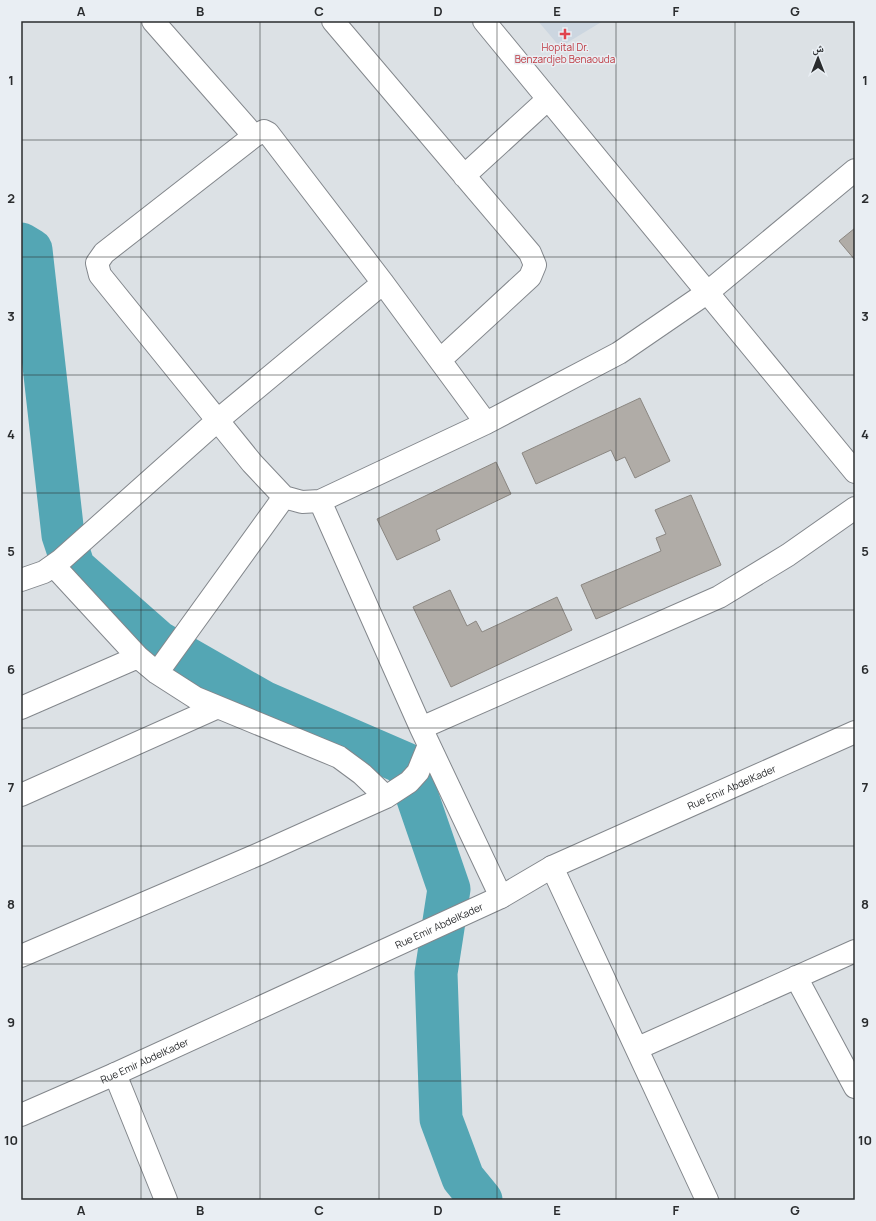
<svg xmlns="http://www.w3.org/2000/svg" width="876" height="1221" font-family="Manrope,'Noto Naskh Arabic',sans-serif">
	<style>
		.built { fill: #ccd6e0 }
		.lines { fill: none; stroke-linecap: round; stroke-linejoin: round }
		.river { stroke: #54a6b4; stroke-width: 43 }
		.building { fill: #b0aca7; stroke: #8b8782 }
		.minor-casing { stroke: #83878c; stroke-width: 24 }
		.major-casing { stroke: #83878c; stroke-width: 24 }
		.minor { stroke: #fff; stroke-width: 22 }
		.major { stroke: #fff; stroke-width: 22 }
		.grid { fill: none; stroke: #2a2c2e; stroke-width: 1; stroke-opacity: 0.55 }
		.health-dot { fill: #e0444e; stroke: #e9eef3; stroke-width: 1.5 }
		.labels { text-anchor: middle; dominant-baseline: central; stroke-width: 3; stroke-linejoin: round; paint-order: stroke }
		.health-label { font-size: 10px; fill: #be3a42; stroke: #e9eef3 }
		.street-label { font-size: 10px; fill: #2a2c2e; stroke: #e9eef3 }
		.neatline { fill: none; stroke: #2a2c2e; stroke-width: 1.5 }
		.grid-label { font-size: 13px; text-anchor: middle; font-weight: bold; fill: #2a2c2e }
	</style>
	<rect width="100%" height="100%" fill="#dce1e5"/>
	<path class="built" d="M538,21H603L560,47Z"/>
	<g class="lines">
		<path class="river" d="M21,244L31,250L63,535L74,568L158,642L263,702L406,764L449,889L436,973L441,1119L463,1178L481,1200"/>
	</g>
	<path class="building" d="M855,228V260L839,241Z
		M640,398L670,461L635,478L625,457L616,461L611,450L536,484L522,453Z
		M496,462L511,494L436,530L440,540L397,560L377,519Z
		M691,495L721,565L596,619L581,585L661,551L656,538L666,534L655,510Z
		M450,590L467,626L476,621L482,632L557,597L572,630L451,687L413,607Z"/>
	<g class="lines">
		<defs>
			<path id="minor" d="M153,21L254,136
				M333,21L530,253L535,265L530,277L440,360
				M484,21L855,472
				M464,176L548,99
				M486,423L383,283L268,133L264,131L254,136L104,253L97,263L100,275L252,463L284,497L302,502L320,501L486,423L619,353L708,292L855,170
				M320,501L421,728L501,897
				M54,566L138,657L157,673L196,698L339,757L362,774L386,797
				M21,580L44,572L61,560L218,420L383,283
				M157,673L284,497
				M21,708L138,657
				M421,728L719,597L788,555L855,508
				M21,795L218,707
				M552,867L707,1200
				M21,956L259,854L386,797L409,782L418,772L429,745
				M796,977L855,1087
				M638,1048L855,951
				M115,1074L166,1200"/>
			<g id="major">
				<path id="s1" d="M21,1115L115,1074L501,897L552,867L855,732"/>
			</g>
		</defs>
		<use href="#minor" class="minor-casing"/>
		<use href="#major" class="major-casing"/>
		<use href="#minor" class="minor"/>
		<use href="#major" class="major"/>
	</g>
	<path class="grid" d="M141,21V1200M260,21V1200M379,21V1200M497,21V1200M616,21V1200M735,21V1200M21,140H855M21,257H855M21,375H855M21,493H855M21,610H855M21,728H855M21,846H855M21,964H855M21,1081H855"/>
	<path class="health-dot" d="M563 28h4v4h4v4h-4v4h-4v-4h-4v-4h4z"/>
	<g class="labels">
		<g class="health-label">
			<text x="565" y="47">Hopital Dr.<tspan x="565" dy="12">Benzardjeb Benaouda</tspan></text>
		</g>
		<g class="street-label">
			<text stroke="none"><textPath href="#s1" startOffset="783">Rue Emir AbdelKader</textPath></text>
			<text stroke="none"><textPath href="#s1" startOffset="459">Rue Emir AbdelKader</textPath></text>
			<text stroke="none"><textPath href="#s1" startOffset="135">Rue Emir AbdelKader</textPath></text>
		</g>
	</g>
	<rect width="876" height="1221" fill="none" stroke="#e9eef3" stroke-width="44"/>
	<g transform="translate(818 58)" stroke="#e9eef3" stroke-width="3" paint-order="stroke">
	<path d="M0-3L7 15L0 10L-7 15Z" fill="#2a2c2e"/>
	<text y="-6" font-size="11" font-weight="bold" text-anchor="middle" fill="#2a2c2e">ش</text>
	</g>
	<rect x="22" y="22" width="832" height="1177" class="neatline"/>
	<g class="grid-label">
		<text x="81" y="16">A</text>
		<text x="200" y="16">B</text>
		<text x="319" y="16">C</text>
		<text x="438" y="16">D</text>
		<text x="557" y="16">E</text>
		<text x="676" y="16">F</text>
		<text x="795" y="16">G</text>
		<text x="11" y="85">1</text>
		<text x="865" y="85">1</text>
		<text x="11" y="203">2</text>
		<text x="865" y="203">2</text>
		<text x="11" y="321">3</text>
		<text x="865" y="321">3</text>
		<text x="11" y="439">4</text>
		<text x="865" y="439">4</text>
		<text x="11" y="556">5</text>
		<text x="865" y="556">5</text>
		<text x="11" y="674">6</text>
		<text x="865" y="674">6</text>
		<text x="11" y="792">7</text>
		<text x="865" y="792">7</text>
		<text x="11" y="909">8</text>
		<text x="865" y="909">8</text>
		<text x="11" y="1027">9</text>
		<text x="865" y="1027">9</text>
		<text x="11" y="1145">10</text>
		<text x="865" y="1145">10</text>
		<text x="81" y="1215">A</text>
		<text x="200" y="1215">B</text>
		<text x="319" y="1215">C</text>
		<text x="438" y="1215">D</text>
		<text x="557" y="1215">E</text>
		<text x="676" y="1215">F</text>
		<text x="795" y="1215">G</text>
	</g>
</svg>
